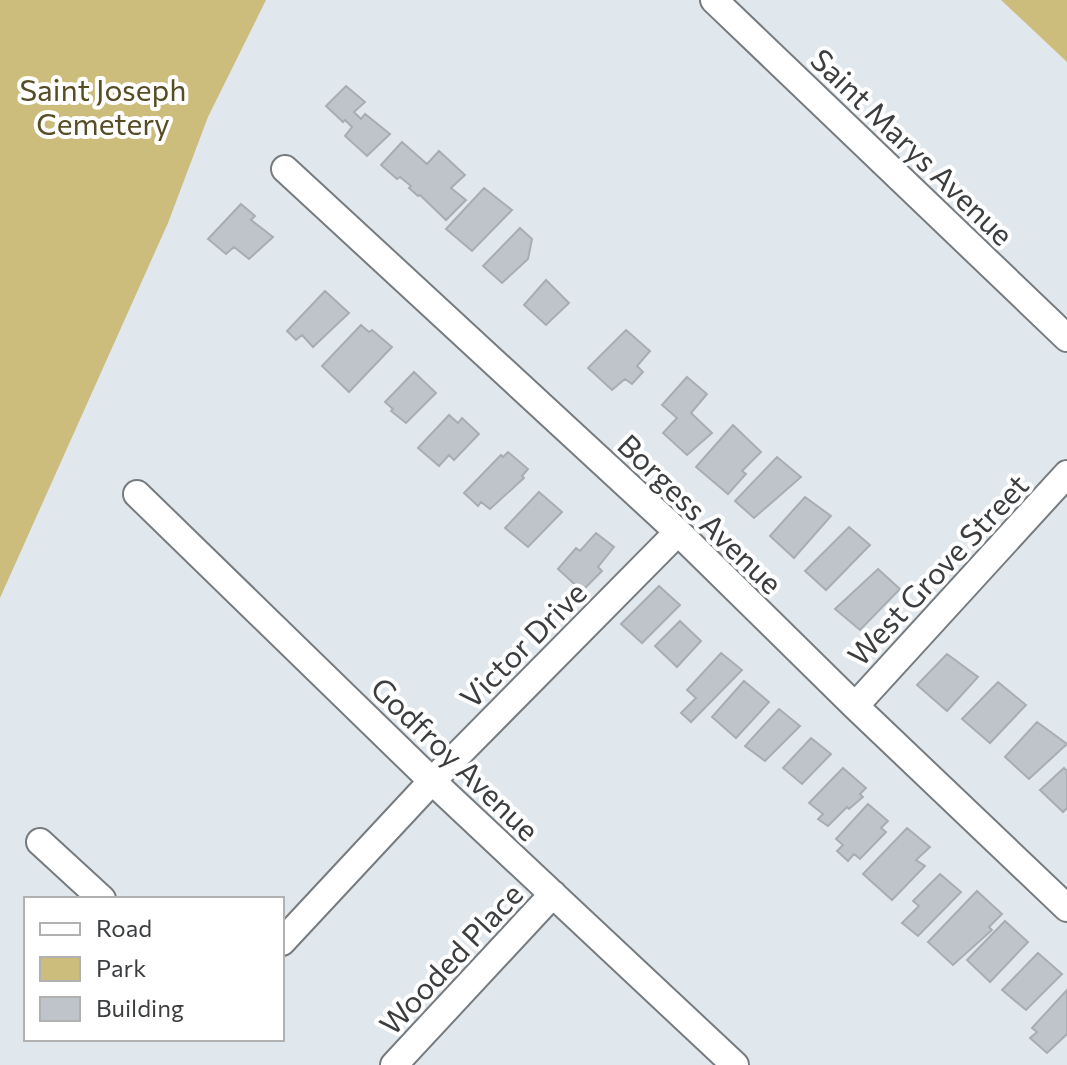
<svg xmlns="http://www.w3.org/2000/svg" width="1067" height="1065" font-family="Commissioner,sans-serif">
	<style>
		.green { fill: #cdbd7d }
		.building { fill: #bec4c9; stroke: #a7adb2; stroke-width: 2 }
		.lines { fill: none; stroke-linecap: round; stroke-linejoin: round }
		.street-casing { stroke: #757b7f; stroke-width: 30 }
		.street { stroke: #fff; stroke-width: 26 }
		.labels { text-anchor: middle; dominant-baseline: central; stroke-width: 8; stroke-linejoin: round; paint-order: stroke }
		.park-label { font-size: 30px; fill: #574d25; stroke: #fff }
		.street-label { font-size: 30px; fill: #3b3d3f; stroke: #fff }
	</style>
	<rect width="100%" height="100%" fill="#e1e8ed"/>
	<path class="green" d="M0,0H266L208,117L168,223L0,598Z
		M1001,0H1067V62Z"/>
	<path class="building" d="M346,86L365,102L354,112L361,119L365,114L390,134L367,156L345,136L352,127L345,120L343,122L326,106Z
		M402,142L427,164L439,151L465,175L451,188L466,200L446,220L420,195L418,196L409,188L411,186L400,177L397,179L381,165Z
		M484,188L512,210L472,251L446,229Z
		M241,204L255,216L251,220L273,237L249,259L234,247L226,254L208,239Z
		M520,228L532,239L528,259L502,283L483,266Z
		M546,280L569,303L546,325L524,305Z
		M325,291L349,313L313,347L302,335L296,340L287,331Z
		M361,325L369,332L372,330L392,347L349,392L322,366Z
		M626,330L650,351L637,366L643,372L632,384L625,379L612,390L588,368Z
		M414,372L436,393L406,423L391,411L393,409L385,402Z
		M687,377L707,394L691,413L712,433L687,455L663,433L677,418L662,405Z
		M449,415L458,423L462,418L479,434L454,460L449,455L439,466L418,448Z
		M733,425L761,452L742,471L746,474L728,494L696,467Z
		M508,452L528,469L522,476L524,478L490,509L481,502L478,506L464,493L501,455L503,457Z
		M777,457L801,477L754,518L735,501Z
		M539,492L562,512L528,547L505,528Z
		M805,497L831,516L794,558L770,536Z
		M849,527L870,545L826,590L805,571Z
		M596,533L614,547L598,567L602,571L582,591L558,569L576,548L580,551Z
		M878,569L900,589L860,630L835,609Z
		M659,586L680,605L642,643L621,624Z
		M680,621L701,641L677,667L655,646Z
		M721,653L742,670L691,722L681,713L696,698L687,690Z
		M947,654L978,677L947,711L917,685Z
		M744,681L769,702L736,738L712,717Z
		M998,682L1026,705L990,743L962,719Z
		M779,709L800,726L765,761L745,746Z
		M1037,722L1067,744L1029,779L1005,757Z
		M811,738L831,754L802,784L783,768Z
		M843,768L866,788L860,794L863,797L849,809L847,807L828,826L818,819L823,814L809,803Z
		M1064,768L1067,771V808L1063,812L1040,790Z
		M868,804L888,821L881,828L886,832L860,859L854,854L848,861L837,851L843,845L836,839Z
		M907,828L930,847L916,860L925,866L892,900L863,874Z
		M940,874L961,892L918,936L902,923L919,906L913,901Z
		M977,891L1002,914L989,927L992,930L953,965L928,942Z
		M1005,921L1028,942L990,982L967,960Z
		M1038,953L1062,974L1026,1010L1002,990Z
		M1067,990V1034L1047,1053L1030,1038L1037,1032L1032,1028Z"/>
	<g class="lines">
		<defs>
			<path id="street" d="M714,0L1067,338
				M285,169L678,532L855,706L1067,908
				M137,494L432,781L735,1065
				M855,706L1067,474
				M40,842L102,899
				M282,942L432,781L678,532
				M394,1065L553,894"/>
		</defs>
		<use href="#street" class="street-casing"/>
		<use href="#street" class="street"/>
	</g>
	<g class="labels">
		<g class="park-label">
			<text x="103" y="88">Saint Joseph<tspan x="103" dy="34">Cemetery</tspan></text>
		</g>
		<g class="street-label">
			<text transform="translate(913 146) rotate(44)">Saint Marys Avenue</text>
			<text transform="translate(701 513) rotate(44)">Borgess Avenue</text>
			<text transform="translate(937 569) rotate(-47)">West Grove Street</text>
			<text transform="translate(522 644) rotate(-45)">Victor Drive</text>
			<text transform="translate(456 758) rotate(44)">Godfroy Avenue</text>
			<text transform="translate(450 958) rotate(-47)">Wooded Place</text>
		</g>
	</g>
	<rect x="24" y="897" width="260" height="144" fill="#ffffff" stroke="#b1b1b2" stroke-width="2"/>
	<rect x="40" y="923" width="40" height="12" fill="#ffffff" stroke="#b1b1b2" stroke-width="2"/>
	<text x="96" y="937" font-size="24" fill="#3b3d3f">Road</text>
	<rect x="40" y="957" width="40" height="24" fill="#cdbd7d" stroke="#b1b1b2" stroke-width="2"/>
	<text x="96" y="977" font-size="24" fill="#3b3d3f">Park</text>
	<rect x="40" y="997" width="40" height="24" fill="#bec4c9" stroke="#b1b1b2" stroke-width="2"/>
	<text x="96" y="1017" font-size="24" fill="#3b3d3f">Building</text>
</svg>
